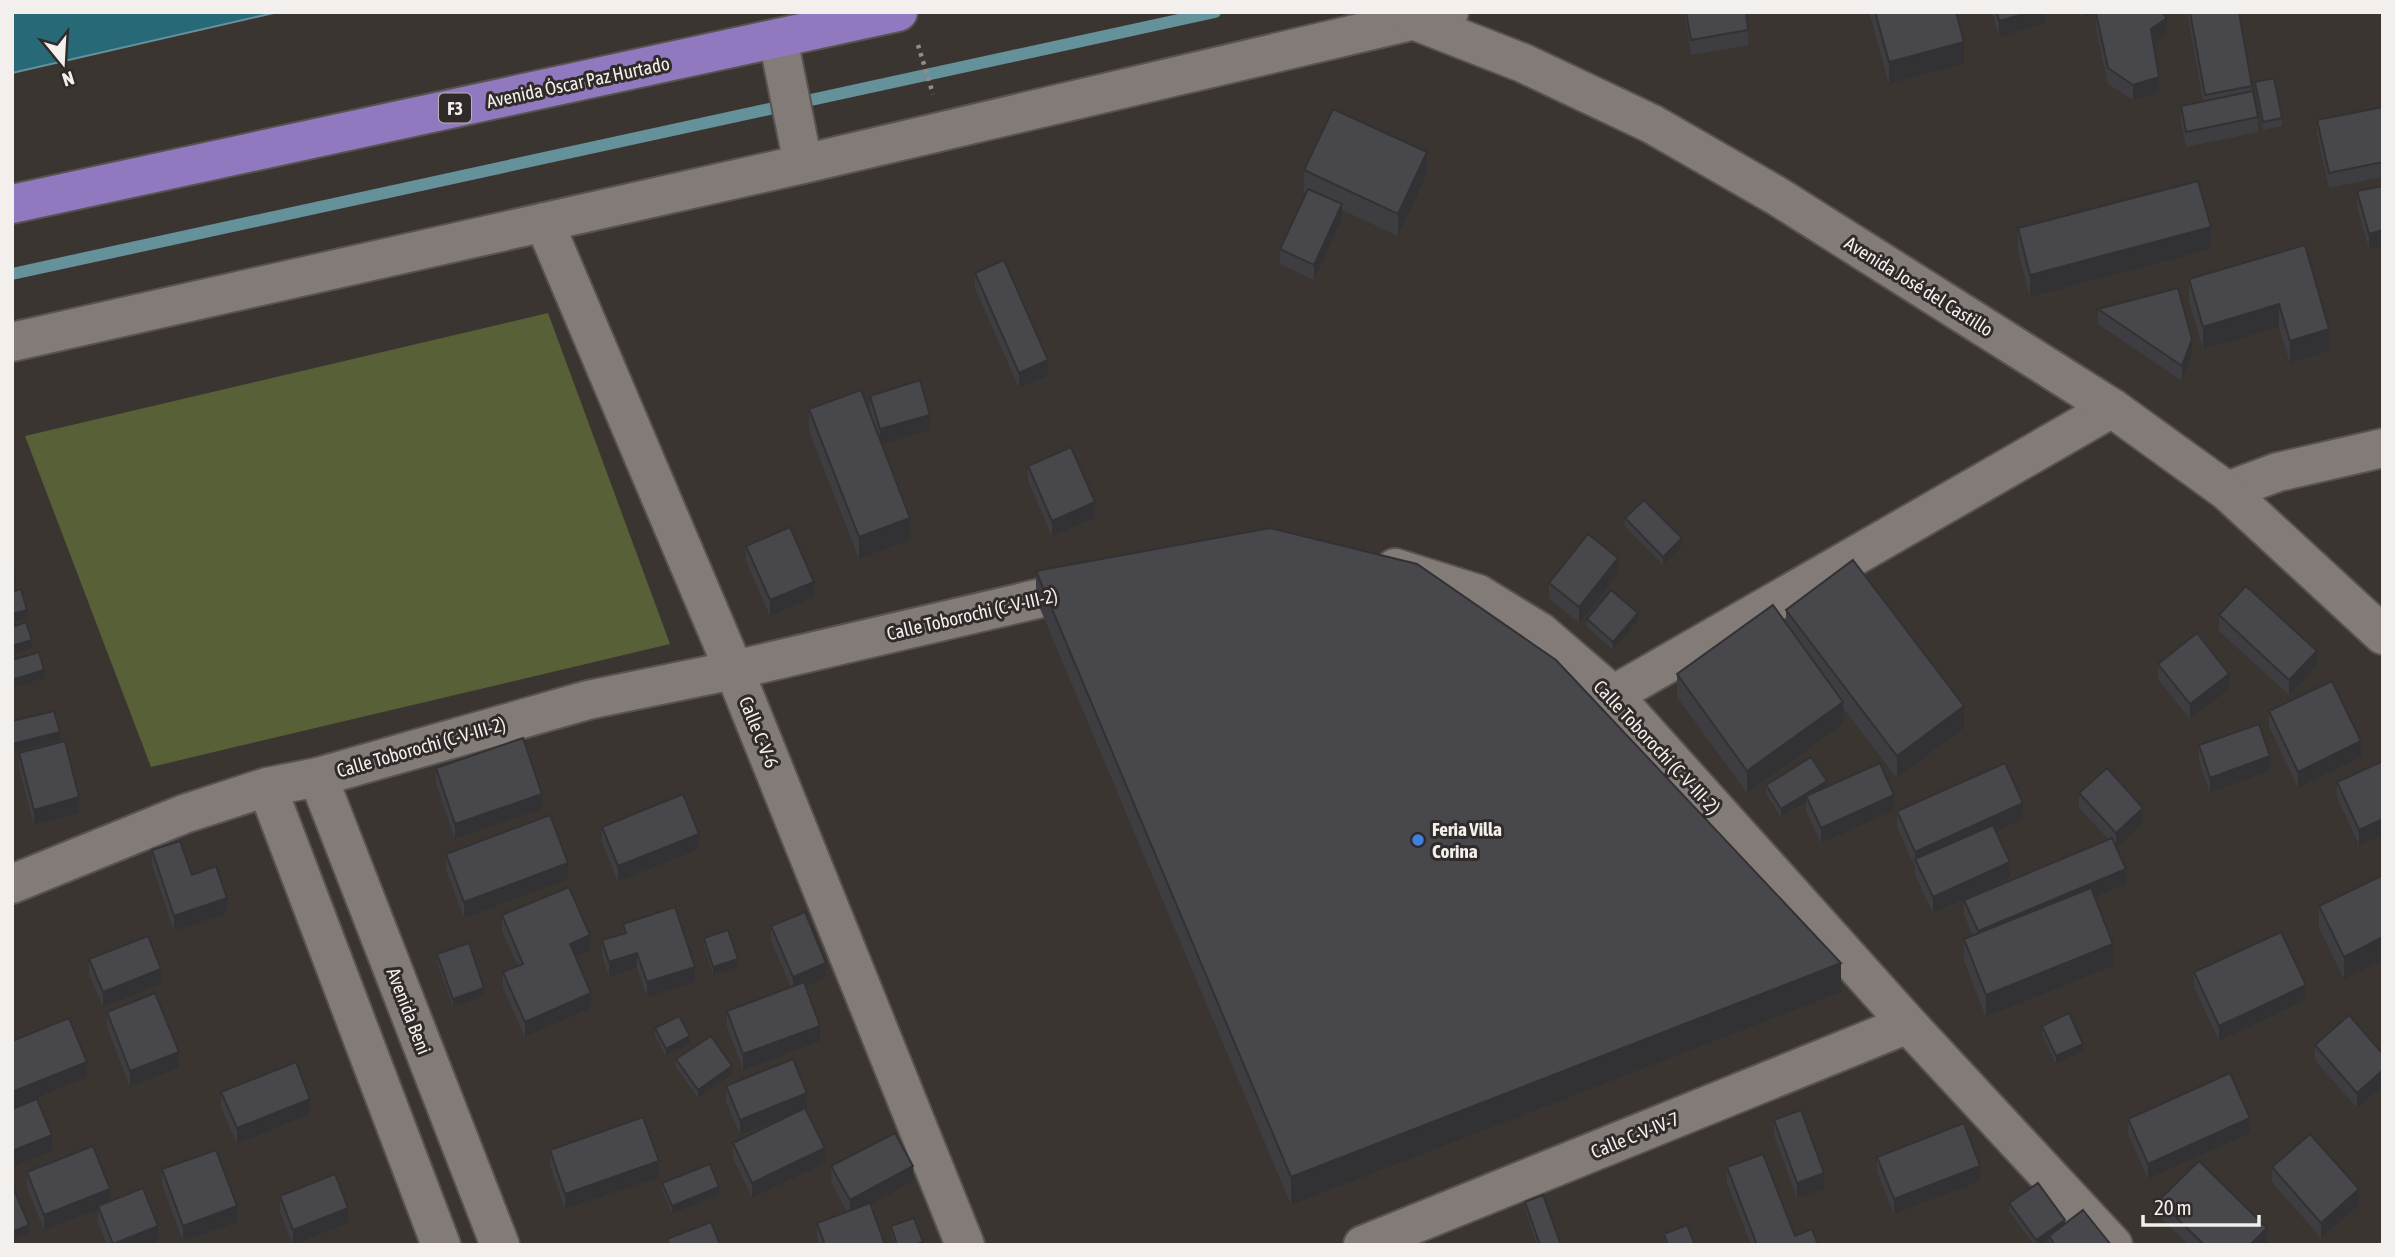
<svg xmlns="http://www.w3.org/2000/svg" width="2395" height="1257" font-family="'Asap Condensed',sans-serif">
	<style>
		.green { fill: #576036 }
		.water { fill: #286977; stroke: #65919a; stroke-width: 2 }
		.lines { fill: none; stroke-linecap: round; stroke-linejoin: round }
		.stream { stroke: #65919a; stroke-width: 12 }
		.street-casing { stroke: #585351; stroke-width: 42 }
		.secondary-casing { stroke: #585351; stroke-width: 42 }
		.highway-casing { stroke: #585351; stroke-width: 42 }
		.path { stroke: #928d8b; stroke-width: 4.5; stroke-dasharray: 3.5 5; stroke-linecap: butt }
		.street { stroke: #827b78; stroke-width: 38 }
		.secondary { stroke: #827b78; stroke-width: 38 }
		.highway { stroke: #9079bf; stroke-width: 38 }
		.wall { fill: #3e3d41 }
		.shaded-wall { fill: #323235 }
		.building { fill: #48474c; stroke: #323235; stroke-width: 2 }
		.shop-dot { fill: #3f7fe0; stroke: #302b29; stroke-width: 2.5 }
		.labels { text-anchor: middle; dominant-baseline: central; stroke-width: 6; stroke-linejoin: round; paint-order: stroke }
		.shield { fill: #302b29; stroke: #b8b4b2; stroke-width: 2 }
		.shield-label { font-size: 18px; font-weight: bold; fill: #f2efed }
		.street-label { font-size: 19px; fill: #f2efed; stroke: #302b29 }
		.poi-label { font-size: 19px; font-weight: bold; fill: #f2efed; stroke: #302b29; text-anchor: start }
	</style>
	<rect width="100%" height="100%" fill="#3b3532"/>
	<path class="green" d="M548,313L670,644L151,767L25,436Z"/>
	<path class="water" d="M12,12H278L12,73Z"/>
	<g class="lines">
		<path class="stream" d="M12,274L1215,12"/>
		<defs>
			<path id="street" d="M778,38L803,164
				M544,222L734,670L965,1245
				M12,342L803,164L1449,12
				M2227,491L2278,472L2383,448
				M1395,568L1478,594L1540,632L1613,695L1908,1024L2113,1245
				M1613,695L2112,408
				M318,777L500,1245
				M267,787L441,1245
				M12,884L184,814L267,787L318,777L588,700L734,670L1088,587
				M1363,1245L1908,1024"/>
			<path id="secondary" d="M1410,12L1413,20L1523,63L1652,124L1777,196L2112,408L2227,491L2383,635"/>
			<path id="highway" d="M12,204L898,12"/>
		</defs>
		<use href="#street" class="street-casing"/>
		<use href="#secondary" class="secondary-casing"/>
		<use href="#highway" class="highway-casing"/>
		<path class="path" d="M918,45L933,94"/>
		<use href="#street" class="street"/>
		<use href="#secondary" class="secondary"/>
		<use href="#highway" class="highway"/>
	</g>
	<path class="wall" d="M1684,12H1746L1748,30V45L1691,55Z
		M1869,12H1956L1964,64L1889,84Z
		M1992,12H2045V23L1999,37Z
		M2080,12H2162L2167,33L2153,43L2159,92L2133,100L2108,84L2096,28V14L2083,18Z
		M2187,12H2239L2252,86V91L2258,117V132L2186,147L2181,121V106L2203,101Z
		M2255,82L2282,118V126L2263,130L2255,90Z
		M2383,107V177L2329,188L2317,135V120Z
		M1304,170L1427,174L1398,236L1342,210V219L1314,280L1280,264V249L1306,193H1304Z
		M2383,186L2369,249L2357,206V191Z
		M2018,228L2211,249L2030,297L2018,251Z
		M2305,245L2329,351L2290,363L2279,327L2203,349L2189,301V279Z
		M975,273L1048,376L1019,388L975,288Z
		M2098,309L2192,354L2182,381L2098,324Z
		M870,396L930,430L882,444L910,540L859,559L809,431V409L873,421L870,411Z
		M1028,466L1095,518L1052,536L1028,481Z
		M1625,518L1682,546L1663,565L1625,526Z
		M746,546L814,597L770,616L746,561Z
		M1036,571L1841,992L1291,1205L1036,599Z
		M1618,574L1579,623L1549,598V583Z
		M1786,610L1964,728L1897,778L1843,708V724L1747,793L1677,697V674L1786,623Z
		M2219,615L2317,666L2289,695L2219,631Z
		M1587,619L1638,620L1613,650L1587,627Z
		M2158,664L2229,689L2190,719L2158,679Z
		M2269,711L2361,757L2298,788L2269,727Z
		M2199,745L2270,771L2210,793L2199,761Z
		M19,753L79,813L34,825L19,768Z
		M2383,761L2359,845L2337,797V782Z
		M436,768L542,809L455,839L436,784Z
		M1766,785L1827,787L1894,811L1821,843L1806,811V802L1781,817L1766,793Z
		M2079,793L2143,823L2116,847L2126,884L2095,897L2113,966L1986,1017L1964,961V939L1973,935L1964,915V900L2108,839L2079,808Z
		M1897,811L2023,819L1996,831L2010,878L1933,913L1915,875V867L1897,827Z
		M602,827L699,849L618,882L602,842Z
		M152,850L192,875L227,913L174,931L152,865Z
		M446,854L568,879L464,918L446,869Z
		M2383,875V960L2344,979L2319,928V906Z
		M502,915L590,951L576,957L591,1008L525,1037L503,988V972L518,966L502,931Z
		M623,924L695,982L647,997L637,968L609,977L602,956V940L623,933Z
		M771,926L826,978L805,987L820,1041L743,1070L727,1027V1011L791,987L771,941Z
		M704,938L738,967L713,975L704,945Z
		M437,954L484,996L453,1007L437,962Z
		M89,959L161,984L103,1007L89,974Z
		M2194,972L2306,1000L2219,1041L2194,987Z
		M107,1012L179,1068L130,1087L107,1027Z
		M2042,1026L2083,1051L2056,1064L2042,1034Z
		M655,1028L690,1044L666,1056L655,1036Z
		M2315,1045L2383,1054L2357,1108L2315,1060Z
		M676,1059L732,1074L698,1098L676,1067Z
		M726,1086L807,1108L806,1109L825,1163L752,1198L733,1158V1143L798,1112L740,1135L726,1101Z
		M221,1092L310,1114L237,1144L221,1107Z
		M2128,1119L2250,1133L2148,1179L2128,1134Z
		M1774,1120L1824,1189L1797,1198L1774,1135Z
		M550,1150L659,1177L565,1209L550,1166Z
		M1877,1157L1980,1181L1894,1214L1877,1172Z
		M831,1166L913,1181L871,1204L885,1245H819L817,1238V1223L847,1212L831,1182Z
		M1727,1167L1795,1236L1818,1245H1751L1727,1183Z
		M2272,1167L2359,1205L2321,1238L2272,1182Z
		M162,1169L237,1222L183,1241L162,1185Z
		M27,1172L110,1201L158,1241L149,1245H107L98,1222V1209L44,1230L27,1187Z
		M662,1183L719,1195L672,1214L662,1190Z
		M280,1196L348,1223L293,1245L280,1212Z
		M2159,1200L2267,1243L2265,1245H2189L2159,1216Z
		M1525,1202L1561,1245H1537L1525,1209Z
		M2009,1203L2111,1245H2049V1239L2040,1245H2034L2009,1211Z
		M891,1226L923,1245H895L891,1234Z
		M1664,1234L1695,1245H1665Z"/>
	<path class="shaded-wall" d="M2031,12H2045V23L1999,37V21Z
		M2083,12H2101L2083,18Z
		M2167,18V33L2151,45V29Z
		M1964,42V64L1889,84V62Z
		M2159,77V92L2133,100V85Z
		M1427,152V174L1398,236V214Z
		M1342,204V219L1314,280V265Z
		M2211,227V249L2030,297V275Z
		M2383,230V246L2369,249V234Z
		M2279,304V327L2203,349V327Z
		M2329,329V351L2290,363V341Z
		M2192,339V354L2182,381V366Z
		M1048,360V376L1019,388V373Z
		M930,415V430L880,445V429Z
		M1095,502V518L1052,536V521Z
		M910,518V540L859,559V537Z
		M1682,538V546L1663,565V557Z
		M1618,558V574L1579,623V607Z
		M16,576V584L12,586V578Z
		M814,582V597L770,616V600Z
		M27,610V618L12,622V614Z
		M1638,613V620L1613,650V642Z
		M32,640V648L12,654V646Z
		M2317,651V666L2289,695V680Z
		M44,670V678L12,688V680Z
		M2229,674V689L2190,719V704Z
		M1843,702V724L1747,793V771Z
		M1964,706V728L1897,778V756Z
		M60,732V740L12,752V744Z
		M2361,741V757L2298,788V772Z
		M2270,756V771L2210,793V778Z
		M1827,781V789L1806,796V802L1781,817V809Z
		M542,794V809L455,839V824Z
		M1894,795V811L1821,843V828Z
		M79,797V813L34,825V810Z
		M2023,803V819L1918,866L1915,860V852Z
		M2143,808V823L2116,848V833Z
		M2383,819V835L2359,845V830Z
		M699,834V849L618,882V866Z
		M2010,862V878L1933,913V897Z
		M568,863V879L464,918V902Z
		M2126,869V884L1978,946V931Z
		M227,898V913L174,931V916Z
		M590,935V951L570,959V944Z
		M2383,937V960L2344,979V957Z
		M2113,944V966L1986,1017V995Z
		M637,953V968L609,977V962Z
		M738,959V967L713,975V967Z
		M826,963V978L793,992V977Z
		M1841,963V992L1291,1205V1177Z
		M695,967V982L647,997V982Z
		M161,969V984L103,1007V992Z
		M2306,985V1000L2219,1041V1026Z
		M484,988V996L453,1007V999Z
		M591,993V1008L525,1037V1022Z
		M820,1026V1041L743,1070V1054Z
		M690,1036V1044L666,1056V1049Z
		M2083,1044V1051L2056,1064V1056Z
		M179,1052V1068L130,1087V1071Z
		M87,1062V1077L12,1108V1092Z
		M732,1066V1074L698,1098V1090Z
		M2383,1070V1086L2357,1108V1093Z
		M807,1093V1108L740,1135V1120Z
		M310,1099V1114L237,1144V1128Z
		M2250,1118V1133L2148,1179V1164Z
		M52,1135V1151L12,1167V1151Z
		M825,1148V1163L752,1198V1183Z
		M659,1161V1177L565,1209V1194Z
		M913,1166V1181L850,1216V1200Z
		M1980,1166V1181L1894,1214V1199Z
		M1824,1173V1189L1797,1198V1183Z
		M719,1187V1195L672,1214V1206Z
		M110,1189V1204L98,1206V1209L44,1230V1215Z
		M2359,1189V1205L2321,1238V1223Z
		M237,1206V1222L183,1241V1226Z
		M348,1208V1223L293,1245V1230Z
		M2065,1220V1228L2049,1236V1239L2040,1245H2036V1240Z
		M29,1225V1233L12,1240V1232Z
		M158,1226V1241L149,1245H113Z
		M2267,1228V1243L2265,1245H2250Z"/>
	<path class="building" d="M1686,12H1746L1748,30L1691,40Z
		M1875,12H1956L1964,42L1889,62Z
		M1997,12H2031L1999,21Z
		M2098,12H2162L2167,18L2151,29L2159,77L2133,85L2108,68L2096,13Z
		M2190,12H2239L2252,86L2205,95Z
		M2274,78L2282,118L2263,122L2255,82Z
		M2253,91L2258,117L2186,132L2181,106Z
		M2383,107V162L2329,173L2317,120Z
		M1333,109L1427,152L1398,214L1304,170Z
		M2198,181L2211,227L2030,275L2018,228Z
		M2383,186V230L2369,234L2357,191Z
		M1308,189L1342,204L1314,265L1280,249Z
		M2305,245L2329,329L2290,341L2279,304L2203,327L2189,279Z
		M1004,260L1048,360L1019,373L975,273Z
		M2178,288L2192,339L2182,366L2098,309Z
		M920,380L930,415L880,429L870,396Z
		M861,390L910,518L859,537L809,409Z
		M1071,447L1095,502L1052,521L1028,466Z
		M1644,500L1682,538L1663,557L1625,518Z
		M790,527L814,582L770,600L746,546Z
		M1270,528L1417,564L1556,660L1841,963L1291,1177L1036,571Z
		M1588,534L1618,558L1579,607L1549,583Z
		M1853,560L1964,706L1897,756L1786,610Z
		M12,564L16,576L12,578Z
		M2246,586L2317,651L2289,680L2219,615Z
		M21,589L27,610L12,614V592Z
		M1611,590L1638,613L1613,642L1587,619Z
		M1773,605L1843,702L1747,771L1677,674Z
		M26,622L32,640L12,646V627Z
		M2197,633L2229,674L2190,704L2158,664Z
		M39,652L44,670L12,680V660Z
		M2332,681L2361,741L2298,772L2269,711Z
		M54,711L60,732L12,744V721Z
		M2259,724L2270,756L2210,778L2199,745Z
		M523,738L542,794L455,824L436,768Z
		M65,741L79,797L34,810L19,753Z
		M1811,757L1827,781L1781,809L1766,785Z
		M2383,761V819L2359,830L2337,782Z
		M1880,763L1894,795L1821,828L1806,796Z
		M2005,763L2023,803L1915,852L1897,811Z
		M2107,768L2143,808L2116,833L2079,793Z
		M683,794L699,834L618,866L602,827Z
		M550,815L568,863L464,902L446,854Z
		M1993,825L2010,862L1933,897L1915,859Z
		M2112,838L2126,869L1978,931L1964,900Z
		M180,841L192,875L216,866L227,898L174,916L152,850Z
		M2383,875V937L2344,957L2319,906Z
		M569,887L590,935L570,944L591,993L525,1022L503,972L523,964L502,915Z
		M2091,888L2113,944L1986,995L1964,939Z
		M675,907L695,967L647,982L637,953L609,962L602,940L626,933L623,924Z
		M805,912L826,963L793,977L771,926Z
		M728,930L738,959L713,967L704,938Z
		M2281,932L2306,985L2219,1026L2194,972Z
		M148,936L161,969L103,992L89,959Z
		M469,943L484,988L453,999L437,954Z
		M804,982L820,1026L743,1054L727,1011Z
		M155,993L179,1052L130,1071L107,1012Z
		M2069,1013L2083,1044L2056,1056L2042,1026Z
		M2349,1015L2383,1054V1070L2357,1093L2315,1045Z
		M679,1016L690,1036L666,1049L655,1028Z
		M69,1018L87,1062L12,1092V1041Z
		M711,1036L732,1066L698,1090L676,1059Z
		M793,1059L807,1093L740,1120L726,1086Z
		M296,1062L310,1099L237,1128L221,1092Z
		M2230,1073L2250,1118L2148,1164L2128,1119Z
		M37,1099L52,1135L12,1151V1109Z
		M805,1108L825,1148L752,1183L733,1143Z
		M1801,1110L1824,1173L1797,1183L1774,1120Z
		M643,1117L659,1161L565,1194L550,1150Z
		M1964,1123L1980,1166L1894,1199L1877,1157Z
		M895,1133L913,1166L850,1200L831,1166Z
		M2310,1134L2359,1189L2321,1223L2272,1167Z
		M93,1146L110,1189L44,1215L27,1172Z
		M216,1150L237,1206L183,1226L162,1169Z
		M1763,1154L1795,1236L1812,1229L1818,1245H1757L1727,1167Z
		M2199,1161L2267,1228L2250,1245H2204L2159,1200Z
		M710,1164L719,1187L672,1206L662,1183Z
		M335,1174L348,1208L293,1230L280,1196Z
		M2038,1183L2065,1220L2036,1240L2009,1203Z
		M12,1185L29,1225L12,1232Z
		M143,1188L158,1226L113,1244L98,1206Z
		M1543,1195L1561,1245H1540L1525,1202Z
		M870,1203L885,1245H825L817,1223Z
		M2083,1210L2111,1245H2055L2049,1236Z
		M914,1218L923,1242L914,1245H897L891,1226Z
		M711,1222L720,1245H669L667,1239Z
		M1687,1225L1695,1245H1668L1664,1234Z"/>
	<circle class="shop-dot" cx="1418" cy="840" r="7"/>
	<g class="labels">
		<rect class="shield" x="439" y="93.5" width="32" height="29" rx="5"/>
		<g class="shield-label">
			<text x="455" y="108">F3</text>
		</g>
		<g class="street-label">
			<text transform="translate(578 82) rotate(-12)">Avenida Óscar Paz Hurtado</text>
			<text transform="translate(1919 286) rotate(32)">Avenida José del Castillo</text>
			<text transform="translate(972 614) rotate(-13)">Calle Toborochi (C-V-III-2)</text>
			<text transform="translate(759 732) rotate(68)">Calle C-V-6</text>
			<text transform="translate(421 747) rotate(-16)">Calle Toborochi (C-V-III-2)</text>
			<text transform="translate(1657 747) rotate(47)">Calle Toborochi (C-V-III-2)</text>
			<text transform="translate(409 1011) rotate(69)">Avenida Beni</text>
			<text transform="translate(1635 1135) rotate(-22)">Calle C-V-IV-7</text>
		</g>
		<g class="poi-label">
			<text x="1432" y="829">Feria Villa<tspan x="1432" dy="22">Corina</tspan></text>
		</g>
	</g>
	<rect width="2395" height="1257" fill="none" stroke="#f2efed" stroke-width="28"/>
	<g transform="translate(63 63) rotate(162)" stroke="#302b29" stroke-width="5" paint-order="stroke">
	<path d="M0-5L12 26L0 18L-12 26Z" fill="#f2efed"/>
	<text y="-10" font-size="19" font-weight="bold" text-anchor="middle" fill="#f2efed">N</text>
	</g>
	<path d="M2143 1215v10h116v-10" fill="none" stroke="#f2efed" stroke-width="3.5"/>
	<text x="2154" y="1215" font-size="21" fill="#f2efed" stroke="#302b29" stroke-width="5" paint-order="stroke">20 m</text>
</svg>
